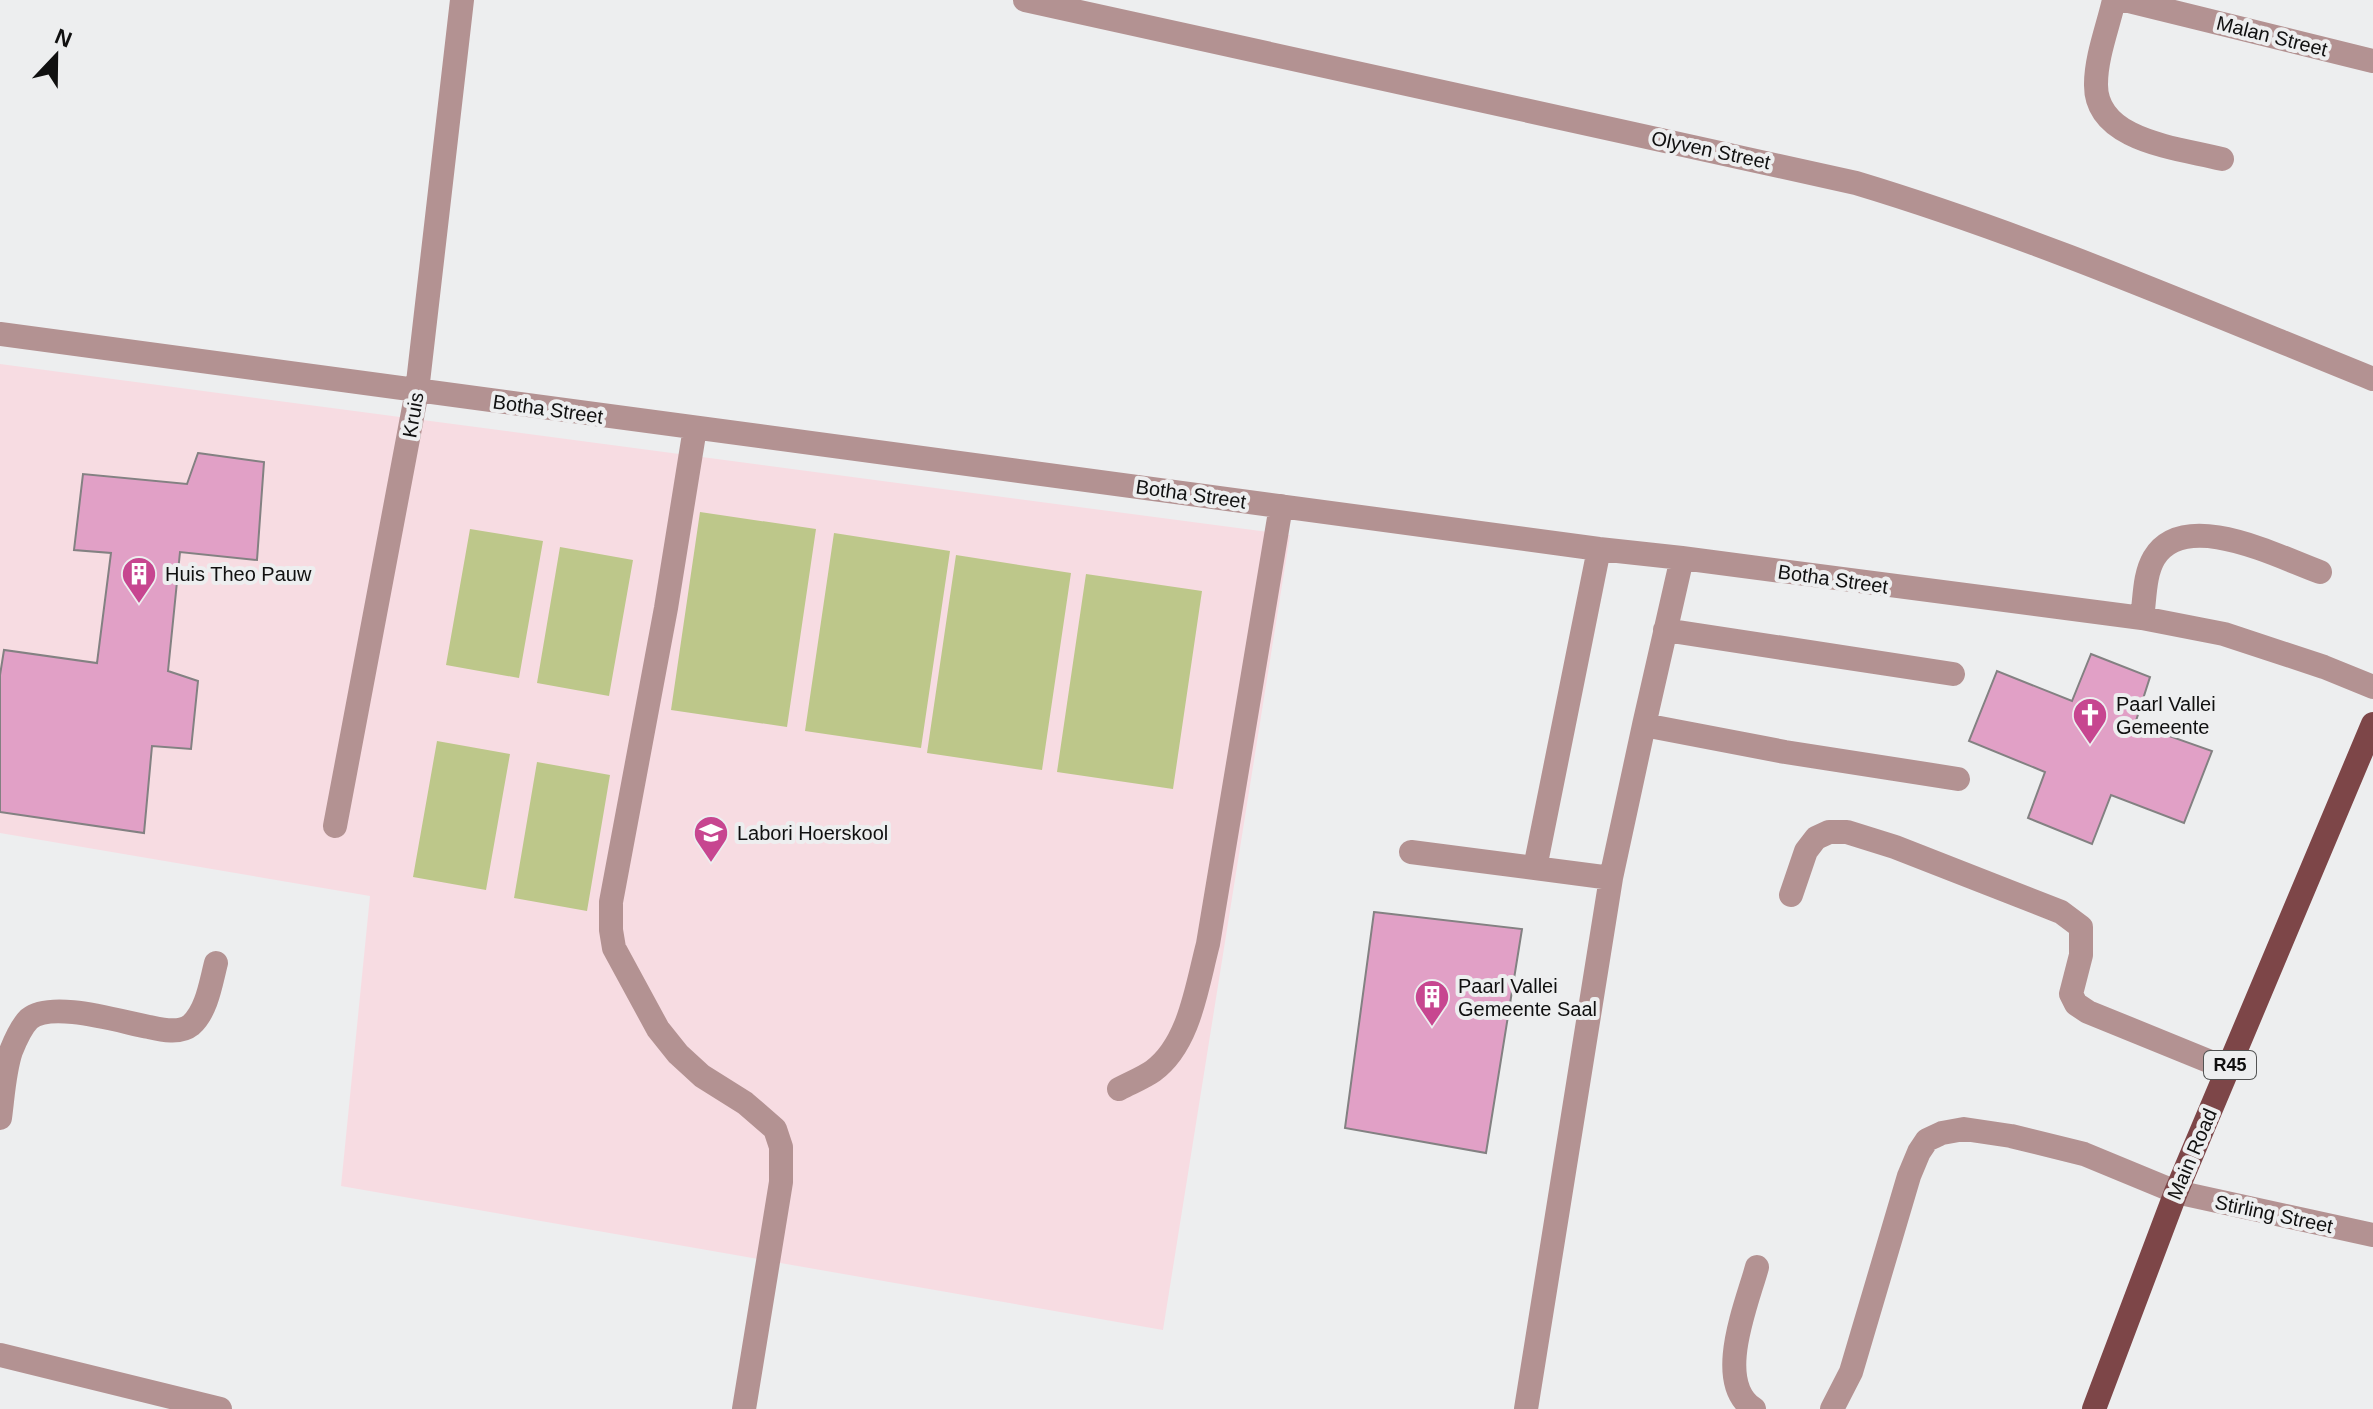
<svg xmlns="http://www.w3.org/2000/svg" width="2373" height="1409" font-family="Arial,sans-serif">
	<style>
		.education { fill: #f7dce2 }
		.green { fill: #bdc78a }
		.building { fill: #e1a0c6; stroke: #838182; stroke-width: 2 }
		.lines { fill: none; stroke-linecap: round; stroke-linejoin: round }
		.minor { stroke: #b39292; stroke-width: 24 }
		.major { stroke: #7d4648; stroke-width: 24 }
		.labels { text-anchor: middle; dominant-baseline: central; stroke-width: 8; stroke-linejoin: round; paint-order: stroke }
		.shield { fill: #edeeef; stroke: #525353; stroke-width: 2 }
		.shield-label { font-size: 18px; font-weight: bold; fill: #101010 }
		.street-label { font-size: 20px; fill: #101010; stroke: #edeeef }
		.poi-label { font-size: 20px; fill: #101010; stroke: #edeeef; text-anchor: start }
	</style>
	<rect width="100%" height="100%" fill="#edeeef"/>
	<path class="education" d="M0,364L1290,535L1163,1330L341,1186L370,896L0,833Z"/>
	<path class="green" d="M700,512L816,529L787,727L671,710Z
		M470,529L543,541L519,678L446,665Z
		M834,533L950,551L921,748L805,731Z
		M560,547L633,560L609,696L537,683Z
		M956,555L1071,573L1042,770L927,753Z
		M1086,574L1202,591L1173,789L1057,772Z
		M437,741L510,754L486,890L413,877Z
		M537,762L610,775L587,911L514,898Z"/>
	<path class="building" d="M198,453L264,462L257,560L180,552L168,671L198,681L191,749L152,746L144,833L0,812V675L4,650L97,663L111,553L74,550L83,474L187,484Z
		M2091,654L2150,677L2135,724L2212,751L2184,823L2111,795L2092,844L2028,818L2045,772L1969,741L1997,671L2072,701Z
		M1374,912L1522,929L1486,1153L1345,1128Z"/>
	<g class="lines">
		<path class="minor" d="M1025,0L1856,183C2032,236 2202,310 2373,379
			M2114,0C2108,27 2096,57 2096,84C2095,142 2180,148 2222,159
			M2125,0L2373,61
			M0,334L1599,549L1682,558L2142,618L2224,634L2324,667L2373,687
			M695,428L666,608L611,902V930L614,948L658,1029L678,1054L702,1076L745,1103L775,1129L781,1147V1182L744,1409
			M1682,558L1644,725L1785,752L1958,779
			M2142,618C2145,598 2144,575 2154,558C2185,507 2280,558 2320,572
			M1665,630L1953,674
			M335,826L417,391L462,0
			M1411,852L1611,878
			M1535,868L1599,549
			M1791,895L1806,851L1816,838L1829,832H1847L1895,847L2061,912L2081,927V955L2071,994L2076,1004L2088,1012L2228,1069
			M1119,1089C1130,1083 1143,1078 1153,1071C1190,1044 1197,985 1208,944L1281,506
			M0,1118C3,1096 4,1072 11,1051C15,1041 21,1027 29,1019C52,1000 121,1022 149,1027C162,1030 180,1034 191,1025C207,1011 211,982 216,963
			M0,1355L220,1409
			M1526,1409L1611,878L1644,725
			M1754,1409C1713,1383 1747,1304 1757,1267
			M1832,1409L1851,1372L1909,1176L1919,1152L1927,1140L1942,1133L1964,1129L2011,1136L2084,1154L2176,1192L2373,1235"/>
		<path class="major" d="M2094,1409L2176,1192L2373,724"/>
	</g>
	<defs>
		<symbol id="building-pin" viewBox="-11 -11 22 30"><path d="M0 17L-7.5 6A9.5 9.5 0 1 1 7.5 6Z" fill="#c74690" stroke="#edeeef"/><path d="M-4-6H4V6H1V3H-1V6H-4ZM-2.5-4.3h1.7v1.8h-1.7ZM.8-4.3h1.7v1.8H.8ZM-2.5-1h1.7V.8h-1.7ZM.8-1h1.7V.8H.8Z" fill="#fff"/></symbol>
		<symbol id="church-pin" viewBox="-11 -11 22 30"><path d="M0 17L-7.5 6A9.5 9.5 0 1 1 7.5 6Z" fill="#c74690" stroke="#edeeef"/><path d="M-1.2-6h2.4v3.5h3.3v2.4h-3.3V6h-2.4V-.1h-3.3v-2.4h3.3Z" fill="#fff"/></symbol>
		<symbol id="school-pin" viewBox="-11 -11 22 30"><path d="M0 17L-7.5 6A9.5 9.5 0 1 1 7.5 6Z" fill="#c74690" stroke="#edeeef"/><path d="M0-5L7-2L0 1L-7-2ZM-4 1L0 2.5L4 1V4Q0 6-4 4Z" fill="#fff"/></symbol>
	</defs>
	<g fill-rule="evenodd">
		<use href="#building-pin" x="119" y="554" width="40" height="54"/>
		<use href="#church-pin" x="2070" y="695" width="40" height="54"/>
		<use href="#school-pin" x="691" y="813" width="40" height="54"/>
		<use href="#building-pin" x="1412" y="977" width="40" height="54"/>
	</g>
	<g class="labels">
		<rect class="shield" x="2204" y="1051" width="52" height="28" rx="6"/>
		<g class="shield-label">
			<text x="2230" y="1065">R45</text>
		</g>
		<g class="street-label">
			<text transform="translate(2272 36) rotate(14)">Malan Street</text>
			<text transform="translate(1711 150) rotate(12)">Olyven Street</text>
			<text transform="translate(548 409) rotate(8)">Botha Street</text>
			<text transform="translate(413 415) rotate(-80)">Kruis</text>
			<text transform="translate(1191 494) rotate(8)">Botha Street</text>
			<text transform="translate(1833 579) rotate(8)">Botha Street</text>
			<text transform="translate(2192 1154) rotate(-67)">Main Road</text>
			<text transform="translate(2274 1214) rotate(12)">Stirling Street</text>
		</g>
		<g class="poi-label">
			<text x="165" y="574">Huis Theo Pauw</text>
			<text x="2116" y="704">Paarl Vallei<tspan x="2116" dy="23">Gemeente</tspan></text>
			<text x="737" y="833">Labori Hoerskool</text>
			<text x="1458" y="986">Paarl Vallei<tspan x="1458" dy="23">Gemeente Saal</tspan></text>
		</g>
	</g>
	<g transform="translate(56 56) rotate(22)" stroke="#edeeef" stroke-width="6" paint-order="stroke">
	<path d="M0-6L14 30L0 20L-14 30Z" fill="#101010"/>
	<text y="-12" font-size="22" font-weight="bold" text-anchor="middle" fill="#101010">N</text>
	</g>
</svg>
